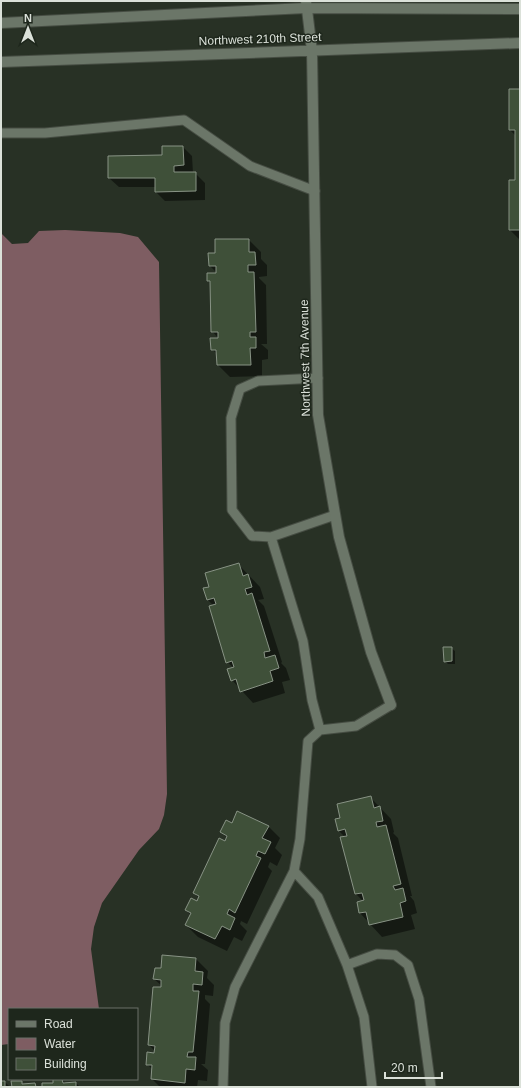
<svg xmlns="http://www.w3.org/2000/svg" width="521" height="1088" font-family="Helvetica,sans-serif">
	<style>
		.water { fill: #7e5d62 }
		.shadow { fill: #0007 }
		.building { fill: #3f5039; stroke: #889385 }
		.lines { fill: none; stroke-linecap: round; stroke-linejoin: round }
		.lane-casing { stroke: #464d43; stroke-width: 11 }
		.street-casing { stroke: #464d43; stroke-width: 12 }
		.lane { stroke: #6b7668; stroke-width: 9 }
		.street { stroke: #6b7668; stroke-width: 10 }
		.labels { text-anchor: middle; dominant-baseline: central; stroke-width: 3; stroke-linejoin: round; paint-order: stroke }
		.street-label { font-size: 12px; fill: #dbe1d9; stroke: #1e271c }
	</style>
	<rect width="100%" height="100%" fill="#283125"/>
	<path class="water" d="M65,230L120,233L138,237L159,262L167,794L164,815L159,829L139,850L102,903L94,927L91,949L99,1009H9V1044L1,1045V233L12,244L28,243L39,231Z"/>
	<path class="shadow" d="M510,90H520V240L510,230V181H516V136L510,130Z
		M183,147L192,156L193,173H195L205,183V200L165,201L156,192V187H119L109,178L163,156Z
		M249,240L261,252V259L267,265V276L259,277V278L266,285L267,344H261L268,350V359L262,360V376L230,377L218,365V355L212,349L219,339L212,331L211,283L208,281L218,274L210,266L216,254Z
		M238,564L260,587L264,599L258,600L264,606L282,662L281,663L286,668L290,680L282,682L285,693L253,703L232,680L234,668L227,662L214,606L208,600L210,587Z
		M451,648L455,651V664H448L445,661Z
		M370,797L391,819L394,832L393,833L398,838L412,896H410L414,901L417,913L411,915L415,929L382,937L360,913L363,901L356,894L342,838L345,837L339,831L336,820L342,819Z
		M232,824L268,826L280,838L275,848L282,855L277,866L270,862L268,867L272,871L247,924L241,921L240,924L247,931L242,941L234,937L227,951L198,937L186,925L191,915L186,910L197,902L199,898L194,893L227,838L222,832Z
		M196,959L208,971L207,978L214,985L213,996L205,995V999L210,1004L205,1064H201L208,1070L207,1081L198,1080L197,1087H160L152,1079L153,1070L147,1064L155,1054V1051L149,1045L162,986L154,979L162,969Z
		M62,1080L66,1083H76L80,1087H43Z
		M1,1082H5L10,1087H1Z"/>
	<path class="building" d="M509,89H520V230H509V180H515V130H509Z
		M162,146H183L184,165L174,166V172H196V191L155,192V178H108V156L162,155Z
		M215,239H249V252H255L256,265H248V272H254L256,332H250V337H256V348H250L251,365H217L216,350H211L210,338H218V332H211L210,281H207V273H216V266H209L208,253H215Z
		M239,563L243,576L248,574L252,587L245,589L247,595L252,593L270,651L264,652L265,658L275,655L279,668L270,671L273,681L240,692L236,679L231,681L227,669L234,667L232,661L226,663L209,606L216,604L214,598L207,600L203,588L209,587L205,573Z
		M443,647H452V661L444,662Z
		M371,796L374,808L380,806L383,821L376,822L377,827L386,825L401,884L393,886L395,890L403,888L406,901L400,903L403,917L369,925L366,912L359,913L357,902L364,900L362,893L355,894L340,837L347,836L345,829L338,831L335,819L340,818L337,804Z
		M237,811L269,826L262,838L271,842L265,854L258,851L256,856L261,858L235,913L229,909L227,914L235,918L230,930L222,926L215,939L185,925L191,913L185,910L191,898L197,901L199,896L193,893L219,838L225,841L227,836L220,832L226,820L232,823Z
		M162,955L196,958L195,971L203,972L202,985L193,984V991H199L193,1052H188L187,1057H196L195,1070L186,1069L185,1083L151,1079L152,1065H146L147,1052L154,1053L155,1046L148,1045L153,987H161V980L153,979L155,968H161Z
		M53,1079H62L63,1083L76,1082V1087H42V1083H53Z
		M1,1081H5V1087H1Z
		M11,1081H22V1084L35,1083L36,1087H12Z"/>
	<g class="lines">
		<defs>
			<path id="lane" d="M1,133H45L184,120L250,166L315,191
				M318,378L258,381L240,389L231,418L232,510L252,536L271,537L303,641L312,700L320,730
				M271,537L335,515
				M294,871L318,897L347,965L364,1017L372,1087
				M347,965L377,954L395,955L408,965L419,999L431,1087
				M223,1087L225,1023L235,987L294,871L300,839L308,741L320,730L356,726L391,705"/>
			<path id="street" d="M306,1L312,51L318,415L339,537L371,652L391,705
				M1,23L306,8L520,9
				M1,62L520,43"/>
		</defs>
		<use href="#lane" class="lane-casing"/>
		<use href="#street" class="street-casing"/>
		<use href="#lane" class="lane"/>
		<use href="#street" class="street"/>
	</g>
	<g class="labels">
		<g class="street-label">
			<text transform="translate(260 39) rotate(-2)">Northwest 210th Street</text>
			<text transform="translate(305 358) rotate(-91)">Northwest 7th Avenue</text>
		</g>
	</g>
	<rect width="521" height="1088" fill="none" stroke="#dbe1d9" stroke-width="4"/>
	<rect x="8" y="1008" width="130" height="72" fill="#1e271c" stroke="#6a7168"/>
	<rect x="16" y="1021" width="20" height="6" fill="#6b7668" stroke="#6a7168"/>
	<text x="44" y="1028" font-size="12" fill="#dbe1d9">Road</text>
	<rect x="16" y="1038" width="20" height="12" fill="#7e5d62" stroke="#6a7168"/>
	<text x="44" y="1048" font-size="12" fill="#dbe1d9">Water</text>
	<rect x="16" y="1058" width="20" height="12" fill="#3f5039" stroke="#6a7168"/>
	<text x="44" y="1068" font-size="12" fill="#dbe1d9">Building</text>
	<g transform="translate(28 28)" stroke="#1e271c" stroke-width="3" paint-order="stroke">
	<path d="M0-3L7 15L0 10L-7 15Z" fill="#dbe1d9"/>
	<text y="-6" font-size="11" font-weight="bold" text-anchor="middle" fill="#dbe1d9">N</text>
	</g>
	<path d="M385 1072v6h57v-6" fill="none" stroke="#dbe1d9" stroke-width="2"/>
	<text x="391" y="1072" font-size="12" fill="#dbe1d9" stroke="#1e271c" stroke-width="3" paint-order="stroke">20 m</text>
</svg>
